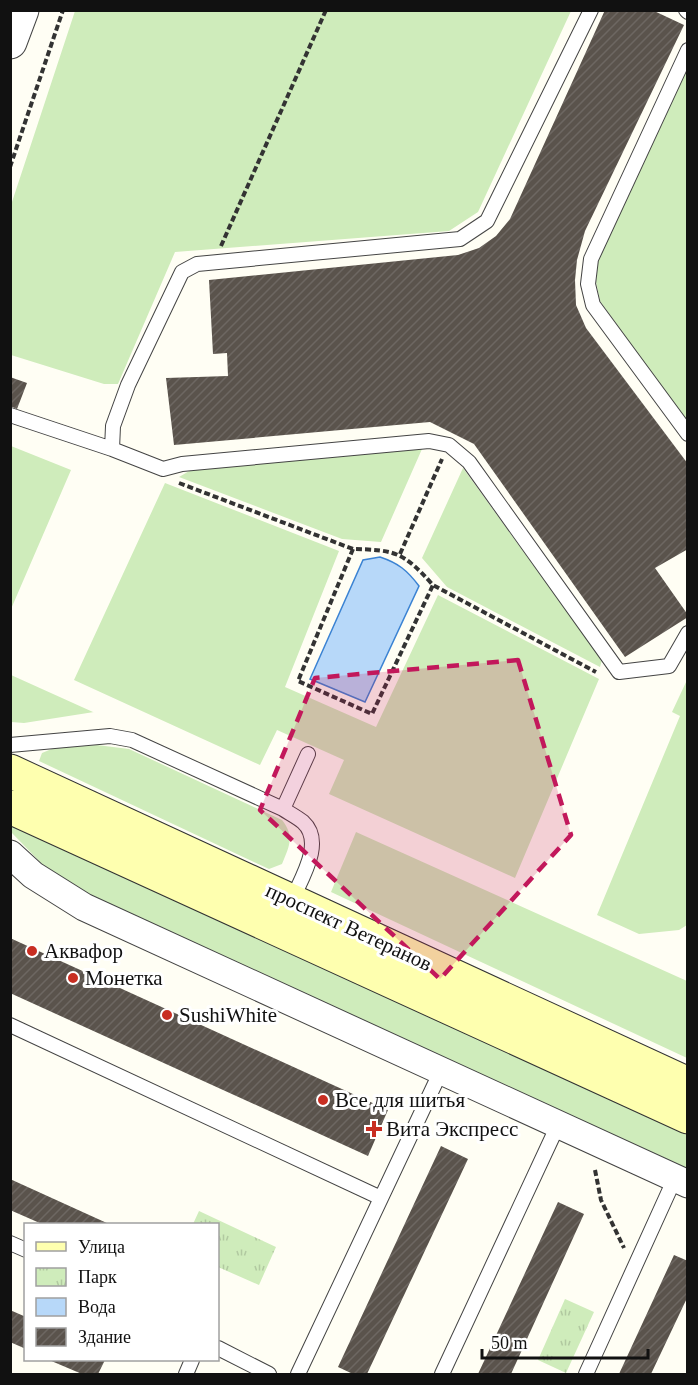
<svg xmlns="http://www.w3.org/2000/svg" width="698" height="1385" font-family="Georgia,serif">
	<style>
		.grass { fill: #cfecbb }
		.park { fill: url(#park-tufts) }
		.water { fill: #b7d8f9; stroke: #3b83d3; stroke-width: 1.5 }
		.building { fill: url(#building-hatch) }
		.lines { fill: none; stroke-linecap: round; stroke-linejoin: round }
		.service-casing { stroke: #444; stroke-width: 16 }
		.minor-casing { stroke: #444; stroke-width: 29 }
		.tertiary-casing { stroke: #444; stroke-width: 35 }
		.secondary-casing { stroke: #333; stroke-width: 35 }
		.path { stroke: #333; stroke-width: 4; stroke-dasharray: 6 3; stroke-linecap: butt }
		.service { stroke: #fff; stroke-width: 14 }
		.minor { stroke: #fff; stroke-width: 27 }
		.tertiary { stroke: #fff; stroke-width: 33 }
		.secondary { stroke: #feffaf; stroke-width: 33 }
		.marked { fill: #c2185b; fill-opacity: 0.2; stroke: #c2185b; stroke-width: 4.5; stroke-dasharray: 12 8; stroke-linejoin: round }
		.poi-dot { fill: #c82e22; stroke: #fff; stroke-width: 2 }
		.labels { text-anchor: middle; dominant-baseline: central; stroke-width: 6; stroke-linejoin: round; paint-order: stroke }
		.street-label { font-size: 21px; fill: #111; stroke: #fff }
		.poi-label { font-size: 21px; fill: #111; stroke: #fff; text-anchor: start }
	</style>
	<defs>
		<pattern id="park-tufts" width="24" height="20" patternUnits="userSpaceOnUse" patternTransform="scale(1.5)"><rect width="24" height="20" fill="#cfecbb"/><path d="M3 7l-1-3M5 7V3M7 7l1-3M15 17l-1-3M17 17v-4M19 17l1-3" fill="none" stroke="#b1c9a0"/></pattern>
		<pattern id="building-hatch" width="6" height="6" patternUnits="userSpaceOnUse" patternTransform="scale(1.5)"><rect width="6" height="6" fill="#5a534c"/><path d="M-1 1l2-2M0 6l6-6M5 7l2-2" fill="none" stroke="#6d6762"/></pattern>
	</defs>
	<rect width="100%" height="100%" fill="#fffef4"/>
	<path class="grass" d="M75,11V10L571,11L478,212L449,231L175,252L118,384H104L11,355V205Z
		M687,70V423L600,301L596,282L598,260Z
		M11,446L71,470L11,609Z
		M422,449L381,542L342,539L179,477L191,470Z
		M463,468L602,660L600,667L447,587L422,558Z
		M165,483L339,551L285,687L376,727L438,595L599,679L515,878L329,794L344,760L277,730L260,765L74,680Z
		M11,675L93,712H94L24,723L11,722Z
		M687,680V925L679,930L639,934L597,915L680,716L672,712Z
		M97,745L129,749L282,820C295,836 289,847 282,864L269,869L39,761L42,753L54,748Z
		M10,820L687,1130V1171L92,897L42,864L11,832Z
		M356,832L687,981V1058L331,892Z"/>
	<path class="park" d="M199,1211L276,1247L259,1285L218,1267V1224H193Z
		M565,1299L594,1312L566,1373L538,1360Z"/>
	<path class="water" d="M380,557C398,563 407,570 419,586L365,702L310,679L363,560Z"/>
	<path class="building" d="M605,10H652L684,25L585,231L577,260L575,280L576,305L586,328L688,464V549L655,568L688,615V617L625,657L474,444L430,422L174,445L166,378L228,376L227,353L213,354L209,280L458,255L479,248L496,236L510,219Z
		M10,377L27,383L17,409L10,406Z
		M10,938L388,1110L368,1156L10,993Z
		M441,1146L468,1159L367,1374H353L338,1367Z
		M10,1179L109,1224H42L10,1210Z
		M558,1202L584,1214L511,1374H478Z
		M674,1255L688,1261V1296L651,1374H619Z
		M10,1310L26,1317V1349L10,1342Z
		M49,1360H105L98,1374H82Z"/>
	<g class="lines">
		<defs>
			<path id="service" d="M686,10L688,12
				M688,50L591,259L588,284L593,305L688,434
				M10,415L112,449L163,469L182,464L429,441L449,445L469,462L619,672L669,666L688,633
				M112,449L113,426L128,385L182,272L197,264L460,239L487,221L591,10
				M10,745L110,736L132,740L283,809C289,813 297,817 303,822C325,842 301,879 292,900
				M283,809L308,754
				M10,1025L381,1198
				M10,1243L26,1250
				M218,1348L269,1374
				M186,1374L192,1360
				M298,1374L441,1071
				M442,1374L558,1125
				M586,1374L675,1178"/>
			<path id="minor" d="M10,854L33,875L84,907L688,1184"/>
			<path id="tertiary" d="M10,42L22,10"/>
			<path id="secondary" d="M10,771L688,1084
				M10,807L688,1117"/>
		</defs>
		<use href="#service" class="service-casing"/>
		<use href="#minor" class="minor-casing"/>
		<use href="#tertiary" class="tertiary-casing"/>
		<use href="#secondary" class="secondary-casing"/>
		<path class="path" d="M10,167L63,10
			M221,246L326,10
			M179,483L353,549C396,550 403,552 433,585L596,672
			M353,549L298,681L372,714L433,585
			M400,554L442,459
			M595,1170L601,1200L624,1248"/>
		<use href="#service" class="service"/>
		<use href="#minor" class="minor"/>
		<use href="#tertiary" class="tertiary"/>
		<use href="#secondary" class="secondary"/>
	</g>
	<path class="marked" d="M518,660L571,835L440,979L260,810L315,678Z"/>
	<g class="poi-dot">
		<circle cx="32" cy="951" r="6"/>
		<circle cx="73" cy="978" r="6"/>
		<circle cx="167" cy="1015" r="6"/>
		<circle cx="323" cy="1100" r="6"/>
		<path d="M371 1120h6v6h6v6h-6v6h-6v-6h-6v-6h6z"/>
	</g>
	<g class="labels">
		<g class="street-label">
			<text transform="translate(349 927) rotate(25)">проспект Ветеранов</text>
		</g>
		<g class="poi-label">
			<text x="44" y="951">Аквафор</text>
			<text x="85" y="978">Монетка</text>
			<text x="179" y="1015">SushiWhite</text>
			<text x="335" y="1100">Все для шитья</text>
			<text x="386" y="1129">Вита Экспресс</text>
		</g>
	</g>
	<rect width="698" height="1385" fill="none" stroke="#111111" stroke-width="24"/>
	<rect x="24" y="1223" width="195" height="138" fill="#ffffff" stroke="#a0a0a0" stroke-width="1.5"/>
	<rect x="36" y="1242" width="30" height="9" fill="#feffaf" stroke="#a0a0a0" stroke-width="1.5"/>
	<text x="78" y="1253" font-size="18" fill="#111111">Улица</text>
	<rect x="36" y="1268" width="30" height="18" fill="url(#park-tufts)" stroke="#a0a0a0" stroke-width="1.5"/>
	<text x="78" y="1283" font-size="18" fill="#111111">Парк</text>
	<rect x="36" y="1298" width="30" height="18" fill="#b7d8f9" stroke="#a0a0a0" stroke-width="1.5"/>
	<text x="78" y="1313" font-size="18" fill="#111111">Вода</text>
	<rect x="36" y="1328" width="30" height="18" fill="url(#building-hatch)" stroke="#a0a0a0" stroke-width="1.5"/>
	<text x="78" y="1343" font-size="18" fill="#111111">Здание</text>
	<path d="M482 1349v9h166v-9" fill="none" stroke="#111111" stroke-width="3"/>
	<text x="491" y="1349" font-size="18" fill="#111111" stroke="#ffffff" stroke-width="4.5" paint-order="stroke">50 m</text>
</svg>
